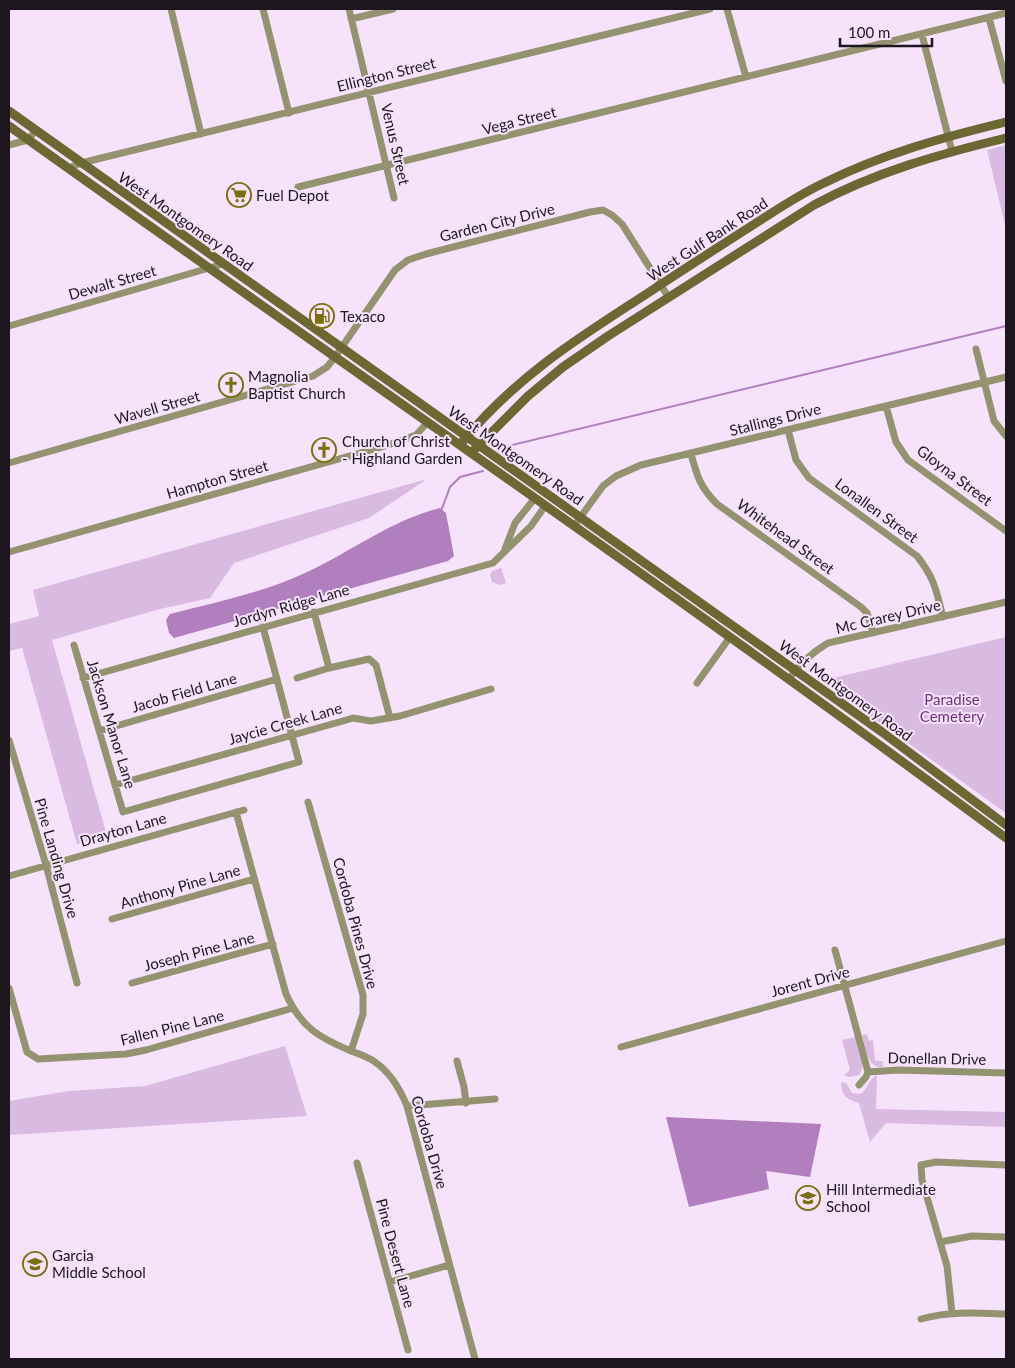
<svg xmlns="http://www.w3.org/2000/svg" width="1015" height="1368" font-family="Lato,sans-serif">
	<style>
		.green { fill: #d9bae1 }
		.water { fill: #b17fbd }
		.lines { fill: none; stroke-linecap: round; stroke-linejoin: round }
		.stream { stroke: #b17fbd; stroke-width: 2 }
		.minor { stroke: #959270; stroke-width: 7 }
		.secondary { stroke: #6c6733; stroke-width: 9 }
		.labels { text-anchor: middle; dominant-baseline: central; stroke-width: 4; stroke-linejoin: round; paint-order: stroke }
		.street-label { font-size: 15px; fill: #1d161e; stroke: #f6e3fb }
		.poi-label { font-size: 15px; fill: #1d161e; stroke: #f6e3fb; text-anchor: start }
		.park-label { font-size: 15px; fill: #70337f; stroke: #f6e3fb }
	</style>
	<rect width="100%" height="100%" fill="#f6e3fb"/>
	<path class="green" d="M1006,145V229L987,150Z
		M427,479L369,518L234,563L210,598L160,609L52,640L107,836L77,844L22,648L9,651V624L39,616L33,590Z
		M501,568L506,583L501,585L492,582L490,575L492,571Z
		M1006,637V813L821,681Z
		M867,1034L869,1041L873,1040L875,1061H883V1067C866,1068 866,1048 862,1035Z
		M856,1037C859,1049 867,1063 859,1075L849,1077L844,1075L850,1070L842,1040Z
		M285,1046L307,1116L9,1135V1101L69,1091L145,1086Z
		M877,1075L876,1109L1006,1112V1127L886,1123L870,1142L859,1103C847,1100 841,1095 841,1082L846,1083L852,1093L860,1094C868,1090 868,1079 877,1075Z"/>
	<path class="water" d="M440,508L446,513L454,556L448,561L174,638L169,633L166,620L170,614C216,602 262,593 305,573C351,552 391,520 440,508Z
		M666,1117L821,1124L810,1177L766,1171L769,1189L689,1207Z"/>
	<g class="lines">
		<path class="stream" d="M498,451L504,447L1006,326
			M441,511L450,487L460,477L483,471"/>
		<path class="minor" d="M171,9L201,134
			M263,9L289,113
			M349,9L394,198
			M727,9L746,77
			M989,18L1006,81
			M351,19L393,9
			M922,35L952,151
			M9,145L28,140L36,130
			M69,168L81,163L710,9
			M298,187L1006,13
			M9,326L223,264
			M976,349L994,421L1006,436
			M886,406L896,442L908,460L1006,531
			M788,430L796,460L809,478L917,556C935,579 936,590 943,617
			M691,454C697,476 700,487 717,504L861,607L867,613L873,633
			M9,463L313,376L327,367L335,357L395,270L408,260L426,254L590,212L603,210L612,215L622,224L669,298
			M574,526L603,486L616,476L641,465L1006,377
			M505,549L515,523L535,498
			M9,552L385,446L416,435L428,422
			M314,612L329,668
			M74,645L123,812L299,762L263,627
			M83,678L493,563L531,526L545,506
			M297,678L329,668L369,659L376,665L390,718
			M789,679C800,663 811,653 828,643L1006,602
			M697,683L730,637
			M99,731L277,679
			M9,740L46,865L77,983
			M115,785L343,721L353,718L371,721L400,716L491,689
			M308,802L363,995V1014L351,1051
			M236,812L286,994C301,1027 318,1037 351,1051C359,1054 368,1057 375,1062C391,1073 400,1089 407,1106L475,1359
			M9,876L244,810
			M112,919L254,879
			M835,950L868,1072L866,1077L859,1085
			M132,983L273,944
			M9,988L27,1052L38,1059L126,1054L146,1050L293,1008
			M621,1047L1006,941
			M457,1061L464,1087L466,1103
			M868,1072L898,1070L1006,1073
			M407,1106L495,1099
			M357,1163L408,1350
			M940,1242L972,1236L1006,1237
			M390,1282L449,1265
			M952,1313L947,1266L922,1180L921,1165L936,1162L1006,1165
			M921,1319C950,1311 976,1313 1006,1314"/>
		<path class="secondary" d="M9,111L882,732L1006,825
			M9,126C341,363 678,595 1006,838
			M463,441C517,376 578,338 648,293C684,269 720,246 756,223C778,209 800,194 824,183C882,154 944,137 1006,122
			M475,449L528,396L563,367L608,336L814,205C875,172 940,154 1006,138"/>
	</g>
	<defs>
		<symbol id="supermarket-ring" viewBox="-11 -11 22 22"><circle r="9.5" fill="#f6e3fb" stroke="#796f0e" stroke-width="1.5"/><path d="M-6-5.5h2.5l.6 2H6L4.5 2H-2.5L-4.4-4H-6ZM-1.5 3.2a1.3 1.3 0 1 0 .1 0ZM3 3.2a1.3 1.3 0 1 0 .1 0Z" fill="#796f0e"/></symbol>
		<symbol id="fuel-ring" viewBox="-11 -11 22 22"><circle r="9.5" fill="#f6e3fb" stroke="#796f0e" stroke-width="1.5"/><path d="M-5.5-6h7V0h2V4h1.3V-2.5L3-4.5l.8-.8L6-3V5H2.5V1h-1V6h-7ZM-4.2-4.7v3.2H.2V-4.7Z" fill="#796f0e"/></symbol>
		<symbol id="church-ring" viewBox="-11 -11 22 22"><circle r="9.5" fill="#f6e3fb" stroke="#796f0e" stroke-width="1.5"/><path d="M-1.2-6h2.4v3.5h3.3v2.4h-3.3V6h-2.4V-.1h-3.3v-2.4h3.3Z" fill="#796f0e"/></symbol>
		<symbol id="school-ring" viewBox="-11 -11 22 22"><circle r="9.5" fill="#f6e3fb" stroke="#796f0e" stroke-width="1.5"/><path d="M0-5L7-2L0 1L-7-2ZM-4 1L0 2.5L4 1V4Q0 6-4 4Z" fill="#796f0e"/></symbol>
	</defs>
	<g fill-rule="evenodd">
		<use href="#supermarket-ring" x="225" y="181" width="28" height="28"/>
		<use href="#fuel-ring" x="308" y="302" width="28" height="28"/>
		<use href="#church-ring" x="217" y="371" width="28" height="28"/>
		<use href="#church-ring" x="310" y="436" width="28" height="28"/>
		<use href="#school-ring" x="794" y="1184" width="28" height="28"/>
		<use href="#school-ring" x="21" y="1250" width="28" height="28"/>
	</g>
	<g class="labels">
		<g class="street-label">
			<text transform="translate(386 74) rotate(-14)">Ellington Street</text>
			<text transform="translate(519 120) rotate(-14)">Vega Street</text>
			<text transform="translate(396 144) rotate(77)">Venus Street</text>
			<text transform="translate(186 221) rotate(35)">West Montgomery Road</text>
			<text transform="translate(497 222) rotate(-14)">Garden City Drive</text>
			<text transform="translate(707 239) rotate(-33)">West Gulf Bank Road</text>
			<text transform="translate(112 282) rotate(-16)">Dewalt Street</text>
			<text transform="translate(157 407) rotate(-16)">Wavell Street</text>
			<text transform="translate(775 419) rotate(-14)">Stallings Drive</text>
			<text transform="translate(516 455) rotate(35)">West Montgomery Road</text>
			<text transform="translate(955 475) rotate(37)">Gloyna Street</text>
			<text transform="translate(217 479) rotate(-16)">Hampton Street</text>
			<text transform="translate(877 510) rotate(36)">Lonallen Street</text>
			<text transform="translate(786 536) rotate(36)">Whitehead Street</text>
			<text transform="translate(291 605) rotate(-16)">Jordyn Ridge Lane</text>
			<text transform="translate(888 616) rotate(-13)">Mc Crarey Drive</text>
			<text transform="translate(846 690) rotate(36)">West Montgomery Road</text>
			<text transform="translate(184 692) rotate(-16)">Jacob Field Lane</text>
			<text transform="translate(285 723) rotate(-16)">Jaycie Creek Lane</text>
			<text transform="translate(112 724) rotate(73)">Jackson Manor Lane</text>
			<text transform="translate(123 829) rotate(-16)">Drayton Lane</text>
			<text transform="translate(57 858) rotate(74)">Pine Landing Drive</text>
			<text transform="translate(180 886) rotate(-16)">Anthony Pine Lane</text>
			<text transform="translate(356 923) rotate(75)">Cordoba Pines Drive</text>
			<text transform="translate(199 951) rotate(-15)">Joseph Pine Lane</text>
			<text transform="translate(810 981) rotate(-15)">Jorent Drive</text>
			<text transform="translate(172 1027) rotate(-14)">Fallen Pine Lane</text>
			<text transform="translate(937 1058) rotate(1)">Donellan Drive</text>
			<text transform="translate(430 1142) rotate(74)">Cordoba Drive</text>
			<text transform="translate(396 1253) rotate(75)">Pine Desert Lane</text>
		</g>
		<g class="poi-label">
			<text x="256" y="195">Fuel Depot</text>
			<text x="340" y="316">Texaco</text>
			<text x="248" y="376">Magnolia<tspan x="248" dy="17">Baptist Church</tspan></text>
			<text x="342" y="441">Church of Christ<tspan x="342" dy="17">- Highland Garden</tspan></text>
			<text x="826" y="1189">Hill Intermediate<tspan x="826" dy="17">School</tspan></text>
			<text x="52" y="1255">Garcia<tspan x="52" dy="17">Middle School</tspan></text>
		</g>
		<g class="park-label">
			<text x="952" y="699">Paradise<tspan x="952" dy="17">Cemetery</tspan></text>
		</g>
	</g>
	<rect width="1015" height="1368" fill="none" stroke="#1d161e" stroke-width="20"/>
	<path d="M840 38v8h92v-8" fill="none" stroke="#1d161e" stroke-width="2.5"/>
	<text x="848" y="38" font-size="15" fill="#1d161e" stroke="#f6e3fb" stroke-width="4" paint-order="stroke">100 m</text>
</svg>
